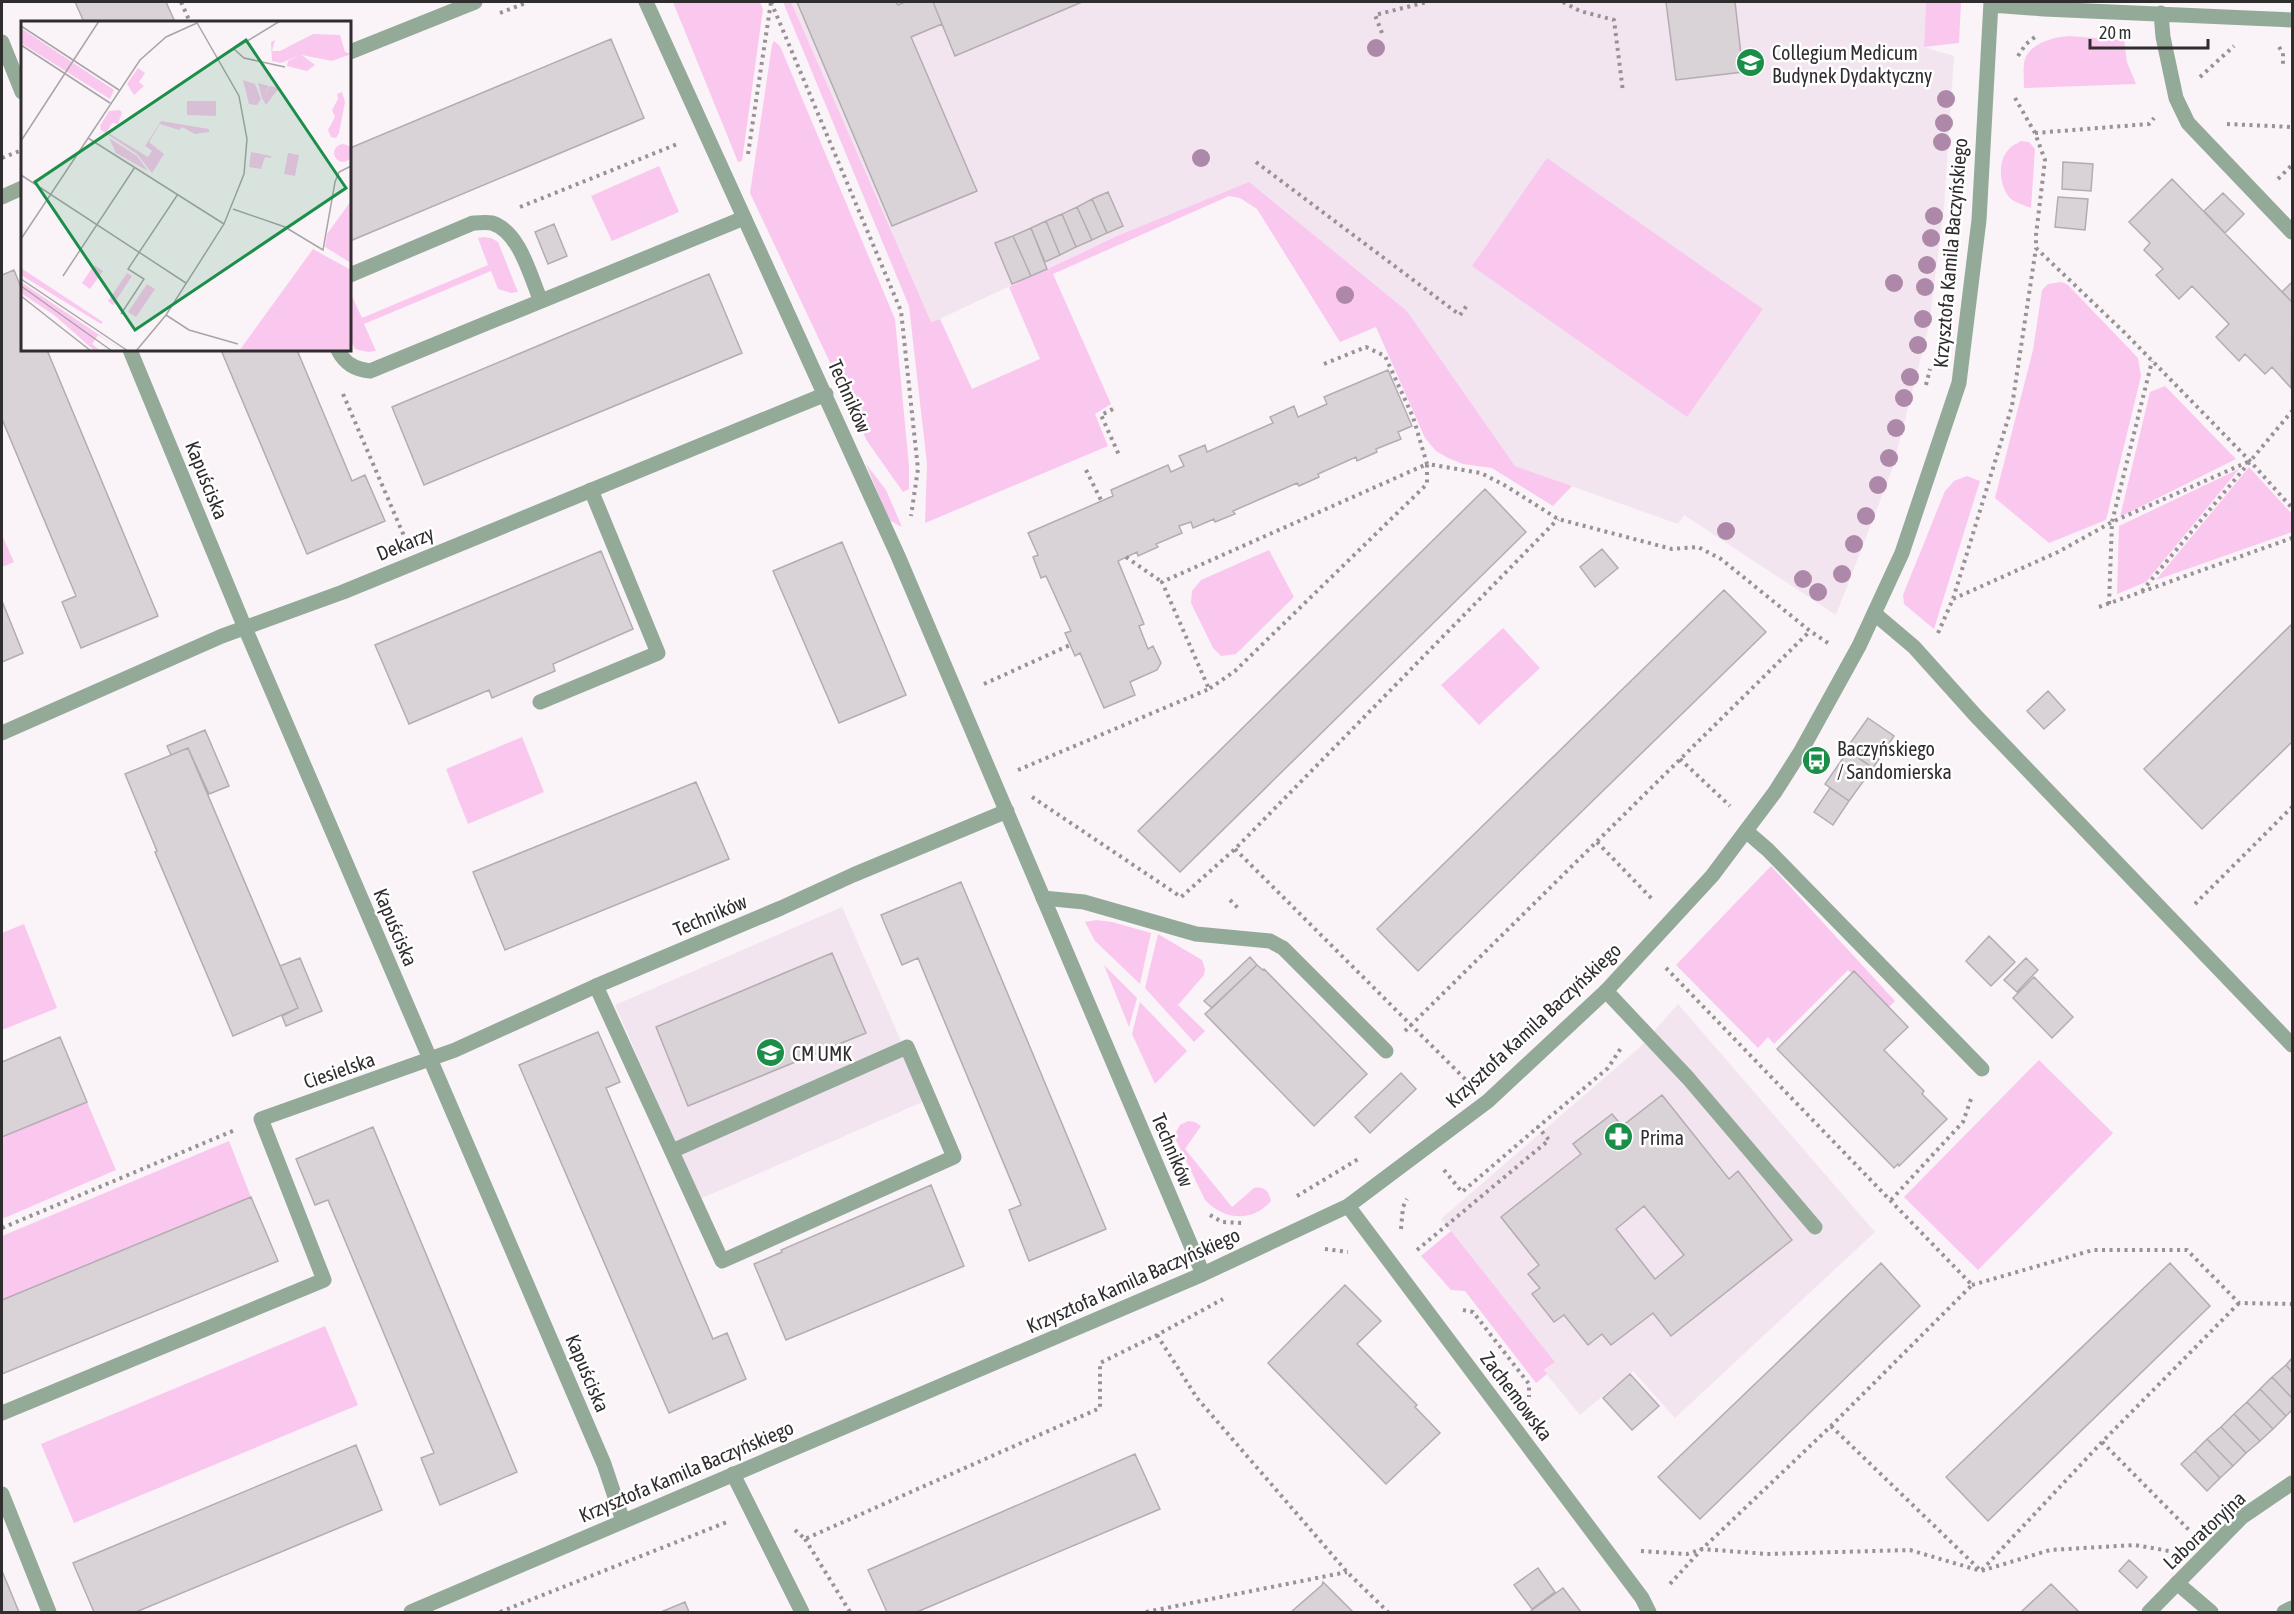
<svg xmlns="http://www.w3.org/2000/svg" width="2294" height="1614" font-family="'Asap Condensed',sans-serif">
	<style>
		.built { fill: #f2e5ef }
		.green { fill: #fac8ef }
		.building { fill: #d9d3d8; stroke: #b3acb1; stroke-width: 1.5; fill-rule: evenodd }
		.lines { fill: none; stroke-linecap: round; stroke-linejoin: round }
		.path { stroke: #979296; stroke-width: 4; stroke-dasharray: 3 4.5; stroke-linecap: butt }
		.lane { stroke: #92aa97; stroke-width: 15 }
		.street { stroke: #92aa97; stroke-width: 15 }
		.tree { fill: #ae88a8 }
		.labels { text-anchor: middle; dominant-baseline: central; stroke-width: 5; stroke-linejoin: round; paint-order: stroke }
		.poi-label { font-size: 20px; fill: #302d2f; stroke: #fff; text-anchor: start }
		.street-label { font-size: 20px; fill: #302d2f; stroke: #fff }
		.inset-road { fill: none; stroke: #a9a4a8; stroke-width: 1.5 }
		.view { fill: #1b8f49; fill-opacity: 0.15; stroke: #1b8f49; stroke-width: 3 }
		.inset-edge { fill: none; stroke: #302d2f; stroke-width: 3 }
	</style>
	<rect width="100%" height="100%" fill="#faf3f8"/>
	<path class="built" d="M791,2H1926L1924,47L1954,56L1944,207L1929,325L1893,467L1836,615L1684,515L1678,524L1515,466L1407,311L1249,183L1117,236L931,323L889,231Z
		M842,907L927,1100L700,1199L615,1005Z
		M1678,1004L1875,1232L1675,1418L1633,1371L1580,1415L1544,1371L1555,1362L1441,1219L1639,1048Z"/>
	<path class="green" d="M673,2H760L763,9L742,161L738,162Z
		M783,2H791L931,322L940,319L972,389L1040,359L1009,287L1117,236L1249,182L1407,311L1515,466L1572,486L1553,506L1492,468L1463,464L1448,458L1436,451L1425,438L1376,327L1340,342L1257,209L1240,198L1229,196L1053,274L1111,404L1095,414L1108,446L925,523L927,464L909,306Z
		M1926,2H1961L1959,43L1924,47Z
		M2069,36L2124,40L2127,62L2136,84L2024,88C2024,80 2023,71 2024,64C2026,44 2053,37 2069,36Z
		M774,41L780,46L895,319L909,466V489L903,492L867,441L750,193L772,45Z
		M2021,141L2029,142L2035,149L2031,208C2024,205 2015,203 2010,198C1999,186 1997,161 2009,149C2012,145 2017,144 2021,141Z
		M1547,158L1763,309L1687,417L1472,266Z
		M659,166L679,212L612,241L591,196Z
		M484,237L491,238L498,242L518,292L511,293L498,289L491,271L364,324L376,351L368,352L355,349L350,337V292L362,318L488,265L478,238Z
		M2062,282L2068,285L2138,358L2141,376L2106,520L2049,543L1995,498L2033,350L2042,290L2048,284Z
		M2165,386L2236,459L2120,517L2150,392Z
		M866,464L886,490L902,527L889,520Z
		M2249,467L2292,514V532L2156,580Z
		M2239,469L2146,582L2117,594L2119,526Z
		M1967,476L1980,481L1934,629L1904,604L1903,595L1945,491L1954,481Z
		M2,535L14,562L2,567Z
		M1269,550L1294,597L1236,654L1221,656L1213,648L1191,603L1192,591L1201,580Z
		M1503,628L1540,668L1479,725L1441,685Z
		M522,737L544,792L468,824L446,769Z
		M1771,866L1895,1001L1887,1009L1848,970L1774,1044L1768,1037L1758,1048L1676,965Z
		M1096,920L1112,922L1151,933L1140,984L1095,941L1085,922Z
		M24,924L57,1008L2,1030V933Z
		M1158,934L1202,960L1205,969L1204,975L1178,1005L1205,1031L1194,1042L1145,988Z
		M1104,965L1137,998L1129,1027Z
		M1140,1002L1187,1051L1155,1084L1132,1034Z
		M2039,1060L2113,1133L1978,1270L1904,1197Z
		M87,1102L116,1170L2,1219V1137Z
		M1188,1121L1195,1122L1201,1126L1185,1149L1232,1207L1254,1188C1264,1186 1269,1191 1271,1201C1252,1223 1224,1220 1205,1200L1174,1136L1180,1125Z
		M229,1141L251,1197L2,1300V1236Z
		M1451,1231L1555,1362L1544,1370L1547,1374L1536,1383L1465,1291L1451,1290L1421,1256Z
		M325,1326L358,1405L74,1523L41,1444Z"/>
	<path class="building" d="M75,2H166L175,22H84Z
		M797,2H896L898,5L905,2H933L942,24L911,37L977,191L892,226Z
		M933,2H1082L955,56Z
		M1666,2H1735L1743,72L1676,80Z
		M611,39L644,118L350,241V148Z
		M2063,162L2093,164L2091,191L2062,189Z
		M2172,179L2292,302L2291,388L2272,367L2265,374L2245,354L2239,361L2216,337L2229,324L2192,286L2179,299L2156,275L2163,269L2144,250L2150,243L2129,222Z
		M1108,192L1123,226L1107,233L1092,199Z
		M2223,193L2244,214L2225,233L2204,211Z
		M2058,197L2088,199L2085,230L2055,227Z
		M1092,199L1107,233L1092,240L1077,207Z
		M1077,207L1092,240L1076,247L1062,214Z
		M1062,214L1076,247L1060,255L1046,221Z
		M1046,221L1060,255L1045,262L1031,228Z
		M554,224L567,256L548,264L535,232Z
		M1031,228L1047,269L1031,276L1013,236Z
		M1013,236L1031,276L1012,284L995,243Z
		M14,270L22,290V350H47L158,616L81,648L62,602L76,596L2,419V275Z
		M709,274L742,353L424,485L392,407Z
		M2292,282V302L2282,292Z
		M221,350H297L352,481L365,475L385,521L307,554Z
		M1388,370L1412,426L1398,432L1401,439L1376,449L1377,452L1357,461L1356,457L1318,474L1319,477L1299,486L1297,483L1233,511L1235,514L1215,522L1214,519L1193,528L1191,522L1179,526L1182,533L1156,544L1158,547L1138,556L1137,552L1118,561L1144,624L1139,626L1148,649L1153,646L1161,663L1157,670L1130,682L1135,695L1104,708L1080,653L1075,656L1065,633L1071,631L1046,576L1041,578L1033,557L1038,555L1028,533L1113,496L1111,490L1168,465L1171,472L1184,466L1179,456L1205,445L1207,452L1273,423L1270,417L1294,406L1298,417L1327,404L1324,397Z
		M1485,489L1526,532L1180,872L1138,831Z
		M842,542L906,695L839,723L773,571Z
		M1602,549L1618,568L1595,587L1580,567Z
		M601,551L633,629L553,664L555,671L492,698L489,690L409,724L375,645Z
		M1724,590L1766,632L1418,971L1377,929Z
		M2,601L23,653L2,662Z
		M2292,624V742L2202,829L2144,769Z
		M2048,691L2065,710L2044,729L2027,711Z
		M1868,718L1894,736L1873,768L1846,749Z
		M205,730L229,786L209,794L188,748L171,755L167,746Z
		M188,748L298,1008L233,1036L155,852L157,851L125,774Z
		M1848,751L1873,768L1849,801L1825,784Z
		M696,782L729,859L505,950L473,872Z
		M1830,788L1849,801L1833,825L1814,812Z
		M961,882L1106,1229L1029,1261L1009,1210L1021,1205L918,958L902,965L881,915Z
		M1989,936L2015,962L1991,986L1966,961Z
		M832,953L866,1033L688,1106L656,1027Z
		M1250,957L1257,965L1212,1008L1204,1001Z
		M300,958L322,1011L286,1026L282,1016L298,1008L280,966Z
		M2026,958L2038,970L2017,992L2004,980Z
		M1257,965L1263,970L1264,969L1367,1074L1314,1126L1205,1014Z
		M1854,971L1908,1027L1884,1050L1924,1091L1922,1094L1947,1119L1899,1166L1898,1164L1894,1168L1777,1049Z
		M2034,977L2073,1017L2052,1038L2013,998Z
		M598,1032L620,1082L606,1088L713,1339L727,1333L746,1379L669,1413L519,1065Z
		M60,1037L87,1102L2,1137V1062Z
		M1401,1073L1416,1089L1370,1133L1355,1117Z
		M1662,1095L1729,1179L1738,1171L1792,1240L1671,1336L1653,1313L1611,1345L1602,1334L1588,1345L1564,1315L1554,1322L1532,1294L1540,1288L1528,1274L1539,1265L1501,1217L1581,1154L1573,1144L1612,1114L1622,1126ZM1644,1206L1684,1255L1655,1279L1616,1229Z
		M373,1127L517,1472L440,1505L421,1458L434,1453L328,1200L315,1205L296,1159Z
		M931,1185L964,1266L786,1340L754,1264L782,1252L781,1250Z
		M251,1197L278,1261L2,1374V1300Z
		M1881,1263L1920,1306L1700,1519L1658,1477Z
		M2170,1263L2210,1306L1988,1521L1946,1477Z
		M1345,1285L1381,1321L1357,1344L1417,1405L1415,1407L1440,1433L1386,1484L1268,1363Z
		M2292,1358V1372L2286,1365Z
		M2286,1365L2292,1372V1398L2272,1377Z
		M1630,1374L1659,1406L1632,1430L1603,1398Z
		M2272,1377L2292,1398V1410L2286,1416L2260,1389Z
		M2260,1389L2286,1416L2273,1429L2247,1402Z
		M2247,1402L2273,1429L2260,1441L2234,1414Z
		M2234,1414L2260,1441L2246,1453L2221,1427Z
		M2221,1427L2246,1453L2233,1466L2207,1439Z
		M2207,1439L2233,1466L2220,1478L2195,1451Z
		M356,1445L382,1510L136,1612H94L73,1563Z
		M2195,1451L2220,1478L2207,1491L2181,1464Z
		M1135,1454L1160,1509L917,1612H887L868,1570Z
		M2129,1560L2147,1577L2137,1588L2119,1571Z
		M1538,1568L1555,1592L1532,1609L1514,1585Z
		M2,1571L19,1612H2Z
		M1323,1582L1353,1612H1291L1322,1585Z
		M2051,1584L2079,1612H2021Z
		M1563,1588L1581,1612H1530L1532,1610Z
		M685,1602L689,1612H661Z"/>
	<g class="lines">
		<path class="path" d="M181,2L190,22
			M771,2L901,311L918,469L911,516
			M1563,2L1580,11L1614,20L1623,92
			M500,13L528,2
			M1382,33L1375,15L1427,2
			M2279,47L2283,53V65
			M2018,56L2026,44L2035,37
			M2200,77L2234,46
			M2015,98L2035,133L2045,160L2036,235V248L2126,334L2250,461L2292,508
			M2227,124L2292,127
			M2035,133L2149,124L2154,118
			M748,154L771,2
			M2,158L22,150
			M1256,162L1460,315L1468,304
			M2278,179L2292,165
			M520,207L680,143
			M1324,364L1366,347L1385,356L1413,417L1427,464L1481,473L1506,486L1558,519L1672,549L1698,547L1721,559L1810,631L1828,643
			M1926,385L1930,369
			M343,394L404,536
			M1113,409L1101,415L1119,455
			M1086,470L1101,500
			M1126,557L1162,582
			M2142,591L2292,411
			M1953,599L2058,552L2112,522L2250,461
			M2109,604L2112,522L2152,361
			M2099,607L2292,538
			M1938,633L1953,599L2012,406L2036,248
			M984,684L1070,645
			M1680,759L1730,806
			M1018,770L1209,689L1162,582L1427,464V484L1235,671L1209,689
			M1032,797L1181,897L1235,849L1558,519
			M1597,842L1653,900
			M1235,849L1468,1082
			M1230,900L1238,908
			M2195,904L2292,807
			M1666,968L1972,1285L1831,1426L1702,1549L1668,1586
			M1405,1031L1810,631
			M1444,1170L1462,1192L1538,1127
			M1297,1196L1360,1158
			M1891,1200L1963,1122L1972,1096
			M1210,1215L1222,1222L1242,1223
			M2,1228L235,1130
			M1401,1229L1403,1207L1407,1199
			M1325,1249L1348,1252
			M1417,1250L1549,1140L1538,1127L1608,1068L1621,1048
			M1972,1285L2093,1250H2187L2239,1303L2292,1304
			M1463,1310L1473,1312L1529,1384V1397
			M1157,1335L1197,1398L1347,1572L1388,1612
			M1831,1426L1981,1571L2102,1442L2239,1303
			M2102,1442L2190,1531
			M795,1530L805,1539L1100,1408V1363L1157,1335L1223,1299
			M805,1539L850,1612
			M1641,1551L1687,1554L1702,1549L1767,1554L1910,1550L1981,1571L2050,1550L2135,1545L2169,1551
			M500,1612L727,1522
			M1146,1612L1347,1572"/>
		<path class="lane" d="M350,275L473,223C479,223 486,222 492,223C520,232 530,276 541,301
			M338,350C345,364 355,369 370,371L744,218
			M1875,614L1914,647L1976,716L2292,1045
			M540,702L658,653L591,490
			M1746,831L1768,850L1982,1069
			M1043,898L1084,902L1196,934L1270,941L1283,948L1386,1051
			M596,986L722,1261L954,1157L907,1047L672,1151
			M1606,991L1688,1078L1815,1227
			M733,1474L802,1612
			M2,1494L49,1612
			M2177,1583L2211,1612
			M2284,1612L2292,1608"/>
		<path class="street" d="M646,2L898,556L1203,1274
			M1991,5L2044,9L2292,20
			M2161,13L2163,37L2176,98L2188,123L2292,232
			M2,42L22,92
			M350,52L475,2
			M2,197L22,188
			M130,350L245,628L604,1464L623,1521
			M2,733L222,636L343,592L826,394
			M1348,1206L1642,1598L1649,1612
			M2,1413L324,1280L261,1119L455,1050L596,986L781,908L853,875L1007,811
			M411,1612L1203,1274L1348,1206L1488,1101L1606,991L1712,876L1775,792L1801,751L1859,646L1902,553L1959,383L1979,220L1991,2
			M2149,1612L2242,1517L2292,1483"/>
	</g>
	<g class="tree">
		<circle cx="1376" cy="48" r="9"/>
		<circle cx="1946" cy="99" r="9"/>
		<circle cx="1944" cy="123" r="9"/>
		<circle cx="1942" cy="142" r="9"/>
		<circle cx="1201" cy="158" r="9"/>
		<circle cx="1934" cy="216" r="9"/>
		<circle cx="1931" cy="238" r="9"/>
		<circle cx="1927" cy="265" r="9"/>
		<circle cx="1894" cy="283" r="9"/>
		<circle cx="1925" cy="287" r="9"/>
		<circle cx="1345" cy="295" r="9"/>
		<circle cx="1923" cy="319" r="9"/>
		<circle cx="1918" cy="345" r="9"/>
		<circle cx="1910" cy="377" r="9"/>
		<circle cx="1904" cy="398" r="9"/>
		<circle cx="1896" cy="428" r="9"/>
		<circle cx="1889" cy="458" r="9"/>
		<circle cx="1878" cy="485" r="9"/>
		<circle cx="1866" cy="516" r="9"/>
		<circle cx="1726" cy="531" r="9"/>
		<circle cx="1854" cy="544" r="9"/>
		<circle cx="1842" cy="574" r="9"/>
		<circle cx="1803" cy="579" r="9"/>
		<circle cx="1818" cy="592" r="9"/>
	</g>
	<defs>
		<symbol id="university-disc" viewBox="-11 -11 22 22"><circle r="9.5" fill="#1b8f49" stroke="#fff"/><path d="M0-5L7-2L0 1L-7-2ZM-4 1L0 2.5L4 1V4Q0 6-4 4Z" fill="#fff"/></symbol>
		<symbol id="bus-disc" viewBox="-11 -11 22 22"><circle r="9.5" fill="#1b8f49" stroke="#fff"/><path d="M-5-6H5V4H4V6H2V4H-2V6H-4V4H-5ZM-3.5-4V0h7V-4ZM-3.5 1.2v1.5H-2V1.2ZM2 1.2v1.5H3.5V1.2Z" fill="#fff"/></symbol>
		<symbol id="pharmacy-disc" viewBox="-11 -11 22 22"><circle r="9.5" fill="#1b8f49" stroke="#fff"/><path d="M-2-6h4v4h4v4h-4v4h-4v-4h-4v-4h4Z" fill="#fff"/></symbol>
	</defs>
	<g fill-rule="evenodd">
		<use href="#university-disc" x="1734" y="46" width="33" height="33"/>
		<use href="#bus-disc" x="1800" y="744" width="33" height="33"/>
		<use href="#university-disc" x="754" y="1036" width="33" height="33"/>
		<use href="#pharmacy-disc" x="1602" y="1120" width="33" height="33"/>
	</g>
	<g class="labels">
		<g class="poi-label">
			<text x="1772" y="52">Collegium Medicum<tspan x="1772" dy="23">Budynek Dydaktyczny</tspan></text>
			<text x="1837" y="748">Baczyńskiego<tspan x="1837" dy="23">/ Sandomierska</tspan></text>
			<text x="792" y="1053">CM UMK</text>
			<text x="1640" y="1137">Prima</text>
		</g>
		<g class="street-label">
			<text transform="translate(1950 253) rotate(-85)">Krzysztofa Kamila Baczyńskiego</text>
			<text transform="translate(850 396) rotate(66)">Techników</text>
			<text transform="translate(207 480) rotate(68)">Kapuściska</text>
			<text transform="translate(405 543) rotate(-22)">Dekarzy</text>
			<text transform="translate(710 915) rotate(-23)">Techników</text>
			<text transform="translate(396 927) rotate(67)">Kapuściska</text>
			<text transform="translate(1533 1025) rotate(-43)">Krzysztofa Kamila Baczyńskiego</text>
			<text transform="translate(339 1070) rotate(-19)">Ciesielska</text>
			<text transform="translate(1173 1150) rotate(67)">Techników</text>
			<text transform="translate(1133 1280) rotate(-24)">Krzysztofa Kamila Baczyńskiego</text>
			<text transform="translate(588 1373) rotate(67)">Kapuściska</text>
			<text transform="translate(1517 1396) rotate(53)">Zachemowska</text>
			<text transform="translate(686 1471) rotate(-23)">Krzysztofa Kamila Baczyńskiego</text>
			<text transform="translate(2204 1530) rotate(-43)">Laboratoryjna</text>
		</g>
	</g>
	<g transform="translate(21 21)">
		<rect width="330" height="330" fill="#faf3f8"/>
		<path d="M0,7L93,69L89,78L0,22ZM292,13L319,14L324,31L330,33L311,40L281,34L294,44L286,50L266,45L267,40L279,34L260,42L251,40L250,21L254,19L251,30H259ZM117,47L124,52L118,61L123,65L113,74L106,63ZM222,59L234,63L240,78L236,84L228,83ZM237,62L248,65L242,76L249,65L258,67L245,84L241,77ZM321,71L324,81L318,112L315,117L310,116L307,109L314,96L311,89L317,78L316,73ZM166,80H195V95L166,94ZM98,89L101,91L97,103L91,102L86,111L127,136L131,130L124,125L140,100L188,108V111L174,113L161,106L158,109L139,103L128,121L143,133L131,152L116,133L80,109L79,105L88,90ZM88,117L116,135L127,150L95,132ZM313 132a9 9 0 1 1 18 0a9 9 0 1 1-18 0ZM230,131L250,135V137L244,136L240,148L228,146ZM267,132L278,134L274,155L263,153ZM330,180V242L304,226L306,213ZM292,228L330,249V330H218ZM73,244L82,250L69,268L61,262ZM0,247L82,301L80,303L0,254ZM106,252L111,255L92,284L87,280ZM0,261L99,328L77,314L71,323L80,330H74L33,294L0,272ZM126,263L134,268L115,296L107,291Z" fill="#fac8ef"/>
		<path class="inset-road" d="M0,5L98,69M0,24L89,82M213,28L223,37L264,46M197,38L259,0M67,117L203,203M0,120L78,0M0,154L165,262M212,188L264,206L302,229L314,161L318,151L330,145M0,218L119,39L145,16L176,2M42,255L114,146M0,258L107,330M0,265L91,330M0,275L70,330M100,293L123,258L107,248L157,173M145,294L168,309L217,323M115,330L145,294L203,203L223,153L226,118L218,75L175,0"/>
		<path class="view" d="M225,19L325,167L114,309L14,161Z"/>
		<rect width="330" height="330" class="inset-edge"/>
	</g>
	<rect width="2294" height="1614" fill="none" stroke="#302d2f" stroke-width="6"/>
	<path d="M2090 39v9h118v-9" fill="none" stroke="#302d2f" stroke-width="3"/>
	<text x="2099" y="39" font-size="18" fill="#302d2f" stroke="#ffffff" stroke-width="4.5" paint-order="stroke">20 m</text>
</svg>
